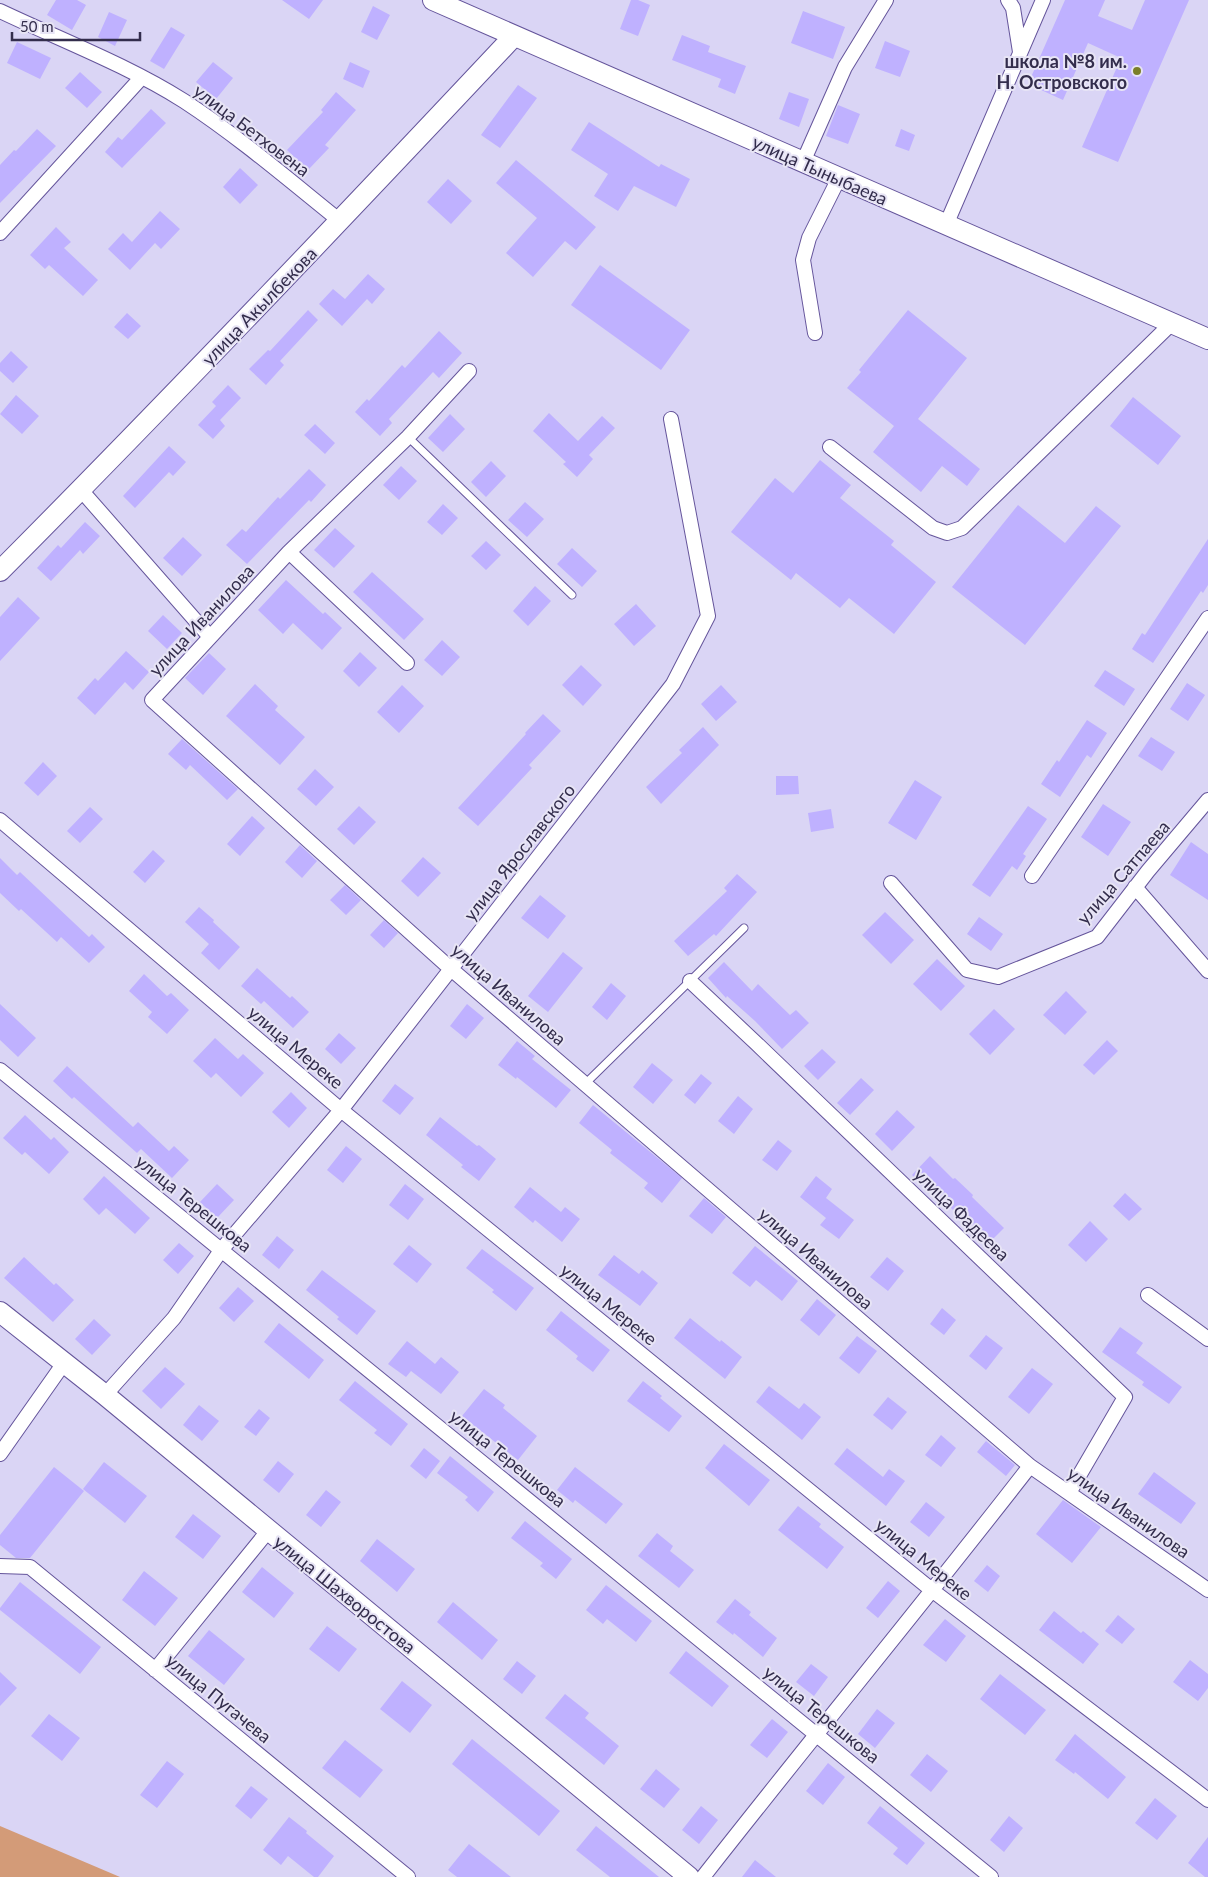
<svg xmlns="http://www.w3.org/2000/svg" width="1208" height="1877" font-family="Lato,sans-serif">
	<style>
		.green { fill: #d39b78 }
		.building { fill: #bfb1ff }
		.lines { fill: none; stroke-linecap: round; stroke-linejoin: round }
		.lane-casing { stroke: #65559b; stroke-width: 9 }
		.street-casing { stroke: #65559b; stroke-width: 16 }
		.secondary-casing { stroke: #65559b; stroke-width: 22 }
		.lane { stroke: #fff; stroke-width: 7 }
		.street { stroke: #fff; stroke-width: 14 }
		.secondary { stroke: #fff; stroke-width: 20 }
		.poi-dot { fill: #7b7f29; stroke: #e7e4f5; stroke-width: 2 }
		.labels { text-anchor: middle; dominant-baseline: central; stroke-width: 4; stroke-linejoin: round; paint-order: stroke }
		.poi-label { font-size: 18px; font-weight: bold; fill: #332d4c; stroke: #e7e4f5; text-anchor: end }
		.street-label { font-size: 18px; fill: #332d4c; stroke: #e7e4f5 }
	</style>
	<rect width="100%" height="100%" fill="#dad5f5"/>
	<path class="green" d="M0,1826L120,1877H0Z"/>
	<path class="building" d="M56,0H77L86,5L72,30L47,15Z
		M282,0H323L309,19Z
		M631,0H638L650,5L638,36L620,29Z
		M1065,0H1105L1098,16L1132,30L1145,0H1189L1118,162L1082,147L1121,58L1088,43L1063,100L1028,84Z
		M373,6L390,15L377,40L361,32Z
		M803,11L845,27L833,59L791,43Z
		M109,12L127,20L115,46L98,37Z
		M171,27L185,35L164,69L150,61Z
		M682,35L710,46L708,52L746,66L735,94L718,87L721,79L672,60Z
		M885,41L910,51L900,77L875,68Z
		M17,42L51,58L40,79L7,63Z
		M213,62L233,78L216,99L196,82Z
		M350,62L370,71L363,88L343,79Z
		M80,72L102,92L87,108L65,88Z
		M518,85L537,98L500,148L481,135Z
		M336,92L356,110L325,145L329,148L308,170L287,150L323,112L321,110Z
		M789,92L809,99L799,127L779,119Z
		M838,105L860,114L848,144L826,136Z
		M151,109L166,123L122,168L105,152L118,137L122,140Z
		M589,122L659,167L661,164L690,179L676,207L634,186L618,211L594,196L608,174L571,150Z
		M37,129L56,146L0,203V165L14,150L16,151Z
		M901,129L915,135L909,151L895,146Z
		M516,160L596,227L576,250L565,241L533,277L506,253L537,218L496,183Z
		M240,168L258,185L240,204L223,187Z
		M448,179L472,201L451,224L427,202Z
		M160,211L180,229L161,249L155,243L130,270L108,249L123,233L132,242Z
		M56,227L71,242L64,248L98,280L83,296L49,265L45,269L30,255Z
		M600,265L690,330L661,370L571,305Z
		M368,274L385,289L372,304L367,299L342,326L319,304L333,289L345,299Z
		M308,310L318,320L280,361L284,365L266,385L249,369L268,350L270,351Z
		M908,310L967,358L918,419L980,469L967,486L942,466L921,492L873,452L894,426L847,388L861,372L859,370Z
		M127,313L141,326L128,339L114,327Z
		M439,331L462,353L439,378L433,372L389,419L392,423L380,436L355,412L367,399L369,401L402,365L405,368Z
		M11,351L28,367L13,383L0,371V363Z
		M228,385L241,398L220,420L225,426L213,439L198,425L216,406L212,402Z
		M16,395L39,416L22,434L0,414Z
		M1133,397L1181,436L1158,465L1110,426Z
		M549,413L578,441L602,416L615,428L589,455L593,459L577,477L563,464L566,462L533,431Z
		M450,414L465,429L443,452L428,438Z
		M315,424L335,443L325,454L304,435Z
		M169,446L186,462L173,476L169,472L135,508L123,496Z
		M820,460L851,485L840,498L894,541L891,545L936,582L894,634L849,598L840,608L796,573L791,580L731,532L775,478L793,493Z
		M491,461L506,476L486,497L471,482Z
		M401,466L417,481L399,500L383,485Z
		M309,469L326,485L311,502L309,500L247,564L226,545L242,529L246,532L278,497L280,499Z
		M525,502L544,519L527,537L508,520Z
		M443,504L458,518L442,535L427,522Z
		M1018,505L1065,543L1096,506L1121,526L1025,645L952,587Z
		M85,522L100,536L83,554L80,550L51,581L37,568L58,545L61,548Z
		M335,528L355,546L334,568L314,550Z
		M183,537L202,555L182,576L163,558Z
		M1208,539V585L1203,593L1201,591L1153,663L1132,649L1142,633L1145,635Z
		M486,541L501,555L486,570L471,556Z
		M572,548L597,571L582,587L557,564Z
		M372,572L424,619L404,640L353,592Z
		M286,580L323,614L325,612L342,628L322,650L293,623L283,634L258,610Z
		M535,586L551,601L528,626L513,611Z
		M18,597L40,618L0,661V617Z
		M636,604L656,626L634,646L614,624Z
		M163,615L182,633L167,649L148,631Z
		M442,640L460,657L442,676L424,660Z
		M126,651L149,672L133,690L125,682L95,715L77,698L95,678L98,681Z
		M360,652L377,668L359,687L343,671Z
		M209,653L226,669L203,695L185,678Z
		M581,665L602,685L583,706L562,685Z
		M1105,670L1135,689L1124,706L1094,686Z
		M1187,683L1205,695L1188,721L1170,709Z
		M255,684L278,706L275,710L305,737L280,765L226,716Z
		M402,685L424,706L399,733L377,712Z
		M721,685L737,702L716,721L701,704Z
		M543,714L561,731L529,765L532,768L478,826L458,808L526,734L525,733Z
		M1087,720L1107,733L1091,758L1087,755L1060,797L1041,784L1057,760L1059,762Z
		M703,727L719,745L661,804L646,787L682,753L679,750Z
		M1151,737L1175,752L1162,771L1138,756Z
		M182,739L238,789L227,800L190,765L186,770L168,754Z
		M43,762L57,776L38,796L24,783Z
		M315,769L334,787L316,806L297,789Z
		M776,776H798L799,794L776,795Z
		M915,780L942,797L916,840L888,823Z
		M1103,804L1131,822L1108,856L1081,837Z
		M359,806L376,822L354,845L337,829Z
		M1028,806L1047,819L1023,854L1026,856L1017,870L1012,866L990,897L972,885Z
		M90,807L103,819L80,843L67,831Z
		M831,809L834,828L811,832L808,813Z
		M252,816L265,828L240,856L227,844Z
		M1191,842L1208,854V900L1170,875Z
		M300,845L317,861L302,878L285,862Z
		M153,850L165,861L145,883L133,872Z
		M423,857L441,873L418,897L401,881Z
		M0,858L17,875L20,872L89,937L92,934L105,947L89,963L61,937L57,942L21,909L19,911L0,893Z
		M737,874L757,892L716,936L714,934L688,956L674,941L727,891L724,888Z
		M345,885L361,900L346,915L330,900Z
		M540,895L566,916L548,939L521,918Z
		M199,907L214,920L213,922L240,947L219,970L201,953L209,944L185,922Z
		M885,912L914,940L891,964L862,935Z
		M979,917L1003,934L991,951L967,934Z
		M384,920L398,933L384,948L370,935Z
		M563,952L583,968L548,1012L528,996Z
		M937,959L965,986L941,1011L913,984Z
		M724,962L752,991L758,984L790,1015L796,1010L809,1023L782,1049L755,1021L727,996L726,998L708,978Z
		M257,968L290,998L292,996L309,1012L293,1028L264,1001L261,1004L241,986Z
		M144,974L167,996L171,993L189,1010L167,1034L148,1017L152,1012L129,991Z
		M611,983L626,996L607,1020L592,1007Z
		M1066,991L1087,1012L1065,1035L1043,1015Z
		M0,1004L36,1038L18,1057L0,1040Z
		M467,1004L484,1018L466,1039L450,1026Z
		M994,1009L1015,1029L990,1055L969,1034Z
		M339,1033L356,1048L341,1064L325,1049Z
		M215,1038L238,1059L243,1054L264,1073L241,1097L216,1073L211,1078L193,1061Z
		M1107,1040L1118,1051L1094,1075L1083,1065Z
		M517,1041L535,1056L532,1059L571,1090L556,1108L517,1077L516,1079L498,1065Z
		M822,1049L836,1062L818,1080L804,1066Z
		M652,1063L673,1080L653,1104L633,1087Z
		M67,1066L133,1127L138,1122L169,1151L174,1146L189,1160L172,1178L141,1149L137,1153L74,1097L72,1099L53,1081Z
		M701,1074L712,1083L695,1104L684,1095Z
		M861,1078L874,1090L850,1115L837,1103Z
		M395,1084L414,1098L400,1115L382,1101Z
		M291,1092L307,1108L289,1128L272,1112Z
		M738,1096L753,1109L734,1134L718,1121Z
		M593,1105L682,1178L662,1203L644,1188L648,1183L610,1153L612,1150L579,1123Z
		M897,1110L915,1127L892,1151L875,1134Z
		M25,1115L51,1140L54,1137L69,1152L49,1174L25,1152L22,1155L3,1138Z
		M440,1117L477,1146L479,1145L496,1159L479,1181L461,1167L463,1165L426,1135Z
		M778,1140L792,1151L777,1171L762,1160Z
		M346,1146L362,1159L343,1183L327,1170Z
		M930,1156L953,1179L955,1178L973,1195L972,1197L1004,1228L986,1246L970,1230L971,1228L928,1185L925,1187L912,1175Z
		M104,1176L150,1218L135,1234L106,1208L99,1215L83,1199Z
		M816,1176L832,1189L826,1198L854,1220L839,1239L820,1225L826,1218L800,1197Z
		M217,1184L234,1200L217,1218L200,1202Z
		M405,1184L424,1199L408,1220L389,1205Z
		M530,1187L561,1212L565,1207L580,1219L562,1242L535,1220L533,1223L514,1207Z
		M1125,1193L1142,1209L1129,1221L1113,1206Z
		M704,1198L726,1217L712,1234L689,1216Z
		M1090,1221L1108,1239L1086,1262L1068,1245Z
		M277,1236L294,1250L279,1269L262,1255Z
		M179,1243L194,1256L178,1274L163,1260Z
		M409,1245L432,1264L417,1283L393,1264Z
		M755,1246L798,1281L782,1301L756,1280L750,1287L732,1273Z
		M482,1249L534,1288L516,1311L492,1292L494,1290L466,1268Z
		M614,1255L639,1274L642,1270L658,1283L640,1306L598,1275Z
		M24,1257L54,1285L56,1283L74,1300L53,1322L4,1278Z
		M887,1257L904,1271L888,1291L870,1277Z
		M322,1270L376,1311L357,1335L337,1319L339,1317L306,1290Z
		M238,1287L254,1301L234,1322L219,1308Z
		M817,1299L836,1315L819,1336L800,1320Z
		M942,1308L956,1320L944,1335L930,1324Z
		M561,1311L610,1350L593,1372L576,1359L578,1356L546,1330Z
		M690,1318L720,1342L721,1340L742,1357L725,1379L674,1338Z
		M94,1319L111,1335L92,1355L75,1339Z
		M279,1323L324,1360L309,1379L264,1342Z
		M1120,1327L1143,1343L1136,1353L1182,1387L1169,1404L1142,1385L1144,1382L1102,1352Z
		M986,1335L1003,1348L986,1370L969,1356Z
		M857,1336L877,1351L859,1374L839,1358Z
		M407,1341L435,1364L441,1357L459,1372L441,1394L411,1371L406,1377L388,1364Z
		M165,1367L185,1384L161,1409L142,1391Z
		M1032,1368L1053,1384L1029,1414L1008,1397Z
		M355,1381L408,1424L391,1446L374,1433L377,1430L339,1400Z
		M643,1381L662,1396L660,1398L682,1416L669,1432L627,1401Z
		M769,1386L799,1409L804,1403L821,1417L802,1440L756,1402Z
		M484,1389L505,1405L503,1408L537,1436L518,1460L462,1416Z
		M888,1397L907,1412L892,1430L873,1415Z
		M199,1405L219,1421L202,1441L183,1425Z
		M259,1409L270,1418L256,1436L244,1427Z
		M941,1435L956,1448L941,1467L925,1455Z
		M986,1441L1015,1465L1006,1476L977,1452Z
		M724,1444L770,1480L749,1506L705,1468Z
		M424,1448L440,1461L426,1479L410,1466Z
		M847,1448L883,1477L889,1469L905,1481L886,1506L834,1464Z
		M450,1456L494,1492L478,1512L465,1500L468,1497L437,1473Z
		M278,1461L294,1474L279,1493L263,1480Z
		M104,1462L147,1496L125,1523L83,1489Z
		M54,1467L84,1491L30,1558H16L0,1545V1535Z
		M575,1467L623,1504L606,1524L575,1500L573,1503L557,1490Z
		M1154,1472L1196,1503L1181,1524L1138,1494Z
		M326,1490L341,1502L321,1527L306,1515Z
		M1063,1500L1101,1527L1072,1563L1036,1534Z
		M926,1502L945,1517L929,1537L910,1522Z
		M798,1506L821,1524L819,1527L844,1547L827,1569L778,1530Z
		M193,1514L221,1536L203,1559L175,1537Z
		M525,1521L572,1559L556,1579L540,1566L543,1563L511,1538Z
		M657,1533L673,1546L670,1551L694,1570L679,1588L638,1556Z
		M377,1539L415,1569L397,1592L360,1561Z
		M987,1565L1000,1576L988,1592L974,1581Z
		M262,1567L294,1593L274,1618L242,1592Z
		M144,1571L178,1598L155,1626L122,1600Z
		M888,1581L900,1591L878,1618L866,1608Z
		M20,1582L101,1647L80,1674L0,1610V1608Z
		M606,1585L652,1621L636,1642L607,1619L603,1624L586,1610Z
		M735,1599L751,1612L749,1615L777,1638L763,1657L734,1633L733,1635L716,1622Z
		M453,1602L498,1640L482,1660L437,1622Z
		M1054,1611L1081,1633L1083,1631L1099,1644L1083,1664L1039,1630Z
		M1118,1615L1135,1629L1122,1644L1105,1631Z
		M945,1619L966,1636L946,1662L923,1645Z
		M327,1626L357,1649L339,1672L309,1649Z
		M209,1630L245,1659L224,1685L188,1656Z
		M686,1651L729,1686L712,1707L669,1673Z
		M1190,1660L1208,1674V1688L1198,1701L1173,1682Z
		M517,1661L536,1676L522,1694L503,1679Z
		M811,1664L828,1677L814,1696L796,1682Z
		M0,1672L17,1688L0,1706Z
		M1000,1674L1046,1710L1025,1735L980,1699Z
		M402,1681L432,1705L410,1733L380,1709Z
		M565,1694L589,1713L585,1718L619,1746L604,1765L545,1718Z
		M877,1709L895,1723L875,1748L858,1734Z
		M49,1714L80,1738L62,1761L31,1736Z
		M772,1719L788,1732L767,1758L750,1745Z
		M1075,1734L1126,1777L1108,1799L1075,1772L1074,1774L1055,1760Z
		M472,1739L560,1811L539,1836L452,1764Z
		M345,1740L383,1770L360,1798L322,1768Z
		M927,1754L948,1771L931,1792L910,1775Z
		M167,1761L184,1774L157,1808L140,1795Z
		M828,1763L845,1777L823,1805L806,1791Z
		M656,1769L680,1789L664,1808L640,1789Z
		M251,1786L268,1799L251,1819L235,1806Z
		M1155,1798L1177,1816L1157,1840L1135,1823Z
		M701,1806L718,1820L699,1844L682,1830Z
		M880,1806L925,1843L907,1865L893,1854L898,1848L867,1823Z
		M1009,1816L1023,1828L1004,1852L990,1840Z
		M289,1817L307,1831L306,1833L334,1856L318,1877H314L288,1856L281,1865L263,1850Z
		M596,1826L659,1877H610L576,1850Z
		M1208,1837V1877H1205L1188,1863Z
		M469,1844L511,1877H457L448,1870Z
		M755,1860L776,1877H742Z"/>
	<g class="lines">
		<defs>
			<path id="lane" d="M408,437L572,595
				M585,1084L744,928"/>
			<path id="street" d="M1008,0L1013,8L1020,52
				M0,11C61,40 127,65 184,101C239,137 289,180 340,221
				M803,162L845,67L886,0
				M946,225L1043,0
				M0,233L142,77
				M815,333L803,260L809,238L839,178
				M469,371L408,437L289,552L152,700L451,969L1030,1466L1208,1590
				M830,447L933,528L947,533L962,528L1172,323
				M81,490L210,637
				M289,552L407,663
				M0,820L341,1110L933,1591L1208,1800
				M1032,876L1208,618
				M891,883L967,970L998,977L1097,937L1148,871L1208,800
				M1135,887L1208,971
				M690,981L757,1044L1125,1397L1069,1493
				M0,1070L991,1877
				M1148,1295L1208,1339
				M105,1395L174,1318L222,1249L341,1110L673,684L708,616L671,419
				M0,1454L64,1363
				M0,1566L30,1567L408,1877
				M155,1670L268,1531
				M703,1877C811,1739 923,1604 1030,1466"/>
			<path id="secondary" d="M433,0L1208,339
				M0,571C174,396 345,216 514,36
				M0,1312L105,1395L689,1877"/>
		</defs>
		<use href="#lane" class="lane-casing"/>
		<use href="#street" class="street-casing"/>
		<use href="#secondary" class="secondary-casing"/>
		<use href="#lane" class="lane"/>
		<use href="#street" class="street"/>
		<use href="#secondary" class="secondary"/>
	</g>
	<circle class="poi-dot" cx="1137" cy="71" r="5"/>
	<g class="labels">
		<g class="poi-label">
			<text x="1127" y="61">школа №8 им.<tspan x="1127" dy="21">Н. Островского</tspan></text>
		</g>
		<g class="street-label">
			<text transform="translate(252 130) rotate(37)">улица Бетховена</text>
			<text transform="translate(820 170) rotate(24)">улица Тыныбаева</text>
			<text transform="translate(259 306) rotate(-46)">улица Акылбекова</text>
			<text transform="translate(201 620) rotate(-47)">улица Иванилова</text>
			<text transform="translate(519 852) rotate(-52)">улица Ярославского</text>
			<text transform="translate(1123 872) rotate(-49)">улица Сатпаева</text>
			<text transform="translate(509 994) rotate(41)">улица Иванилова</text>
			<text transform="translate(296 1047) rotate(40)">улица Мереке</text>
			<text transform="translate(194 1203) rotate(39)">улица Терешкова</text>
			<text transform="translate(962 1214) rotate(44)">улица Фадеева</text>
			<text transform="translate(816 1258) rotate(41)">улица Иванилова</text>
			<text transform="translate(609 1304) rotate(39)">улица Мереке</text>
			<text transform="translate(508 1458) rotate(39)">улица Терешкова</text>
			<text transform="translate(1129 1512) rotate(35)">улица Иванилова</text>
			<text transform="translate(924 1559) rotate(39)">улица Мереке</text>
			<text transform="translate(345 1594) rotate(39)">улица Шахворостова</text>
			<text transform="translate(219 1698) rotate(39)">улица Пугачева</text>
			<text transform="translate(822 1714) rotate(39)">улица Терешкова</text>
		</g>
	</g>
	<path d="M12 32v8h128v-8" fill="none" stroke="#332d4c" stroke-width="2.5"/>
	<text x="20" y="32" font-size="15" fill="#332d4c" stroke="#e7e4f5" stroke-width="4" paint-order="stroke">50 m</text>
</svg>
